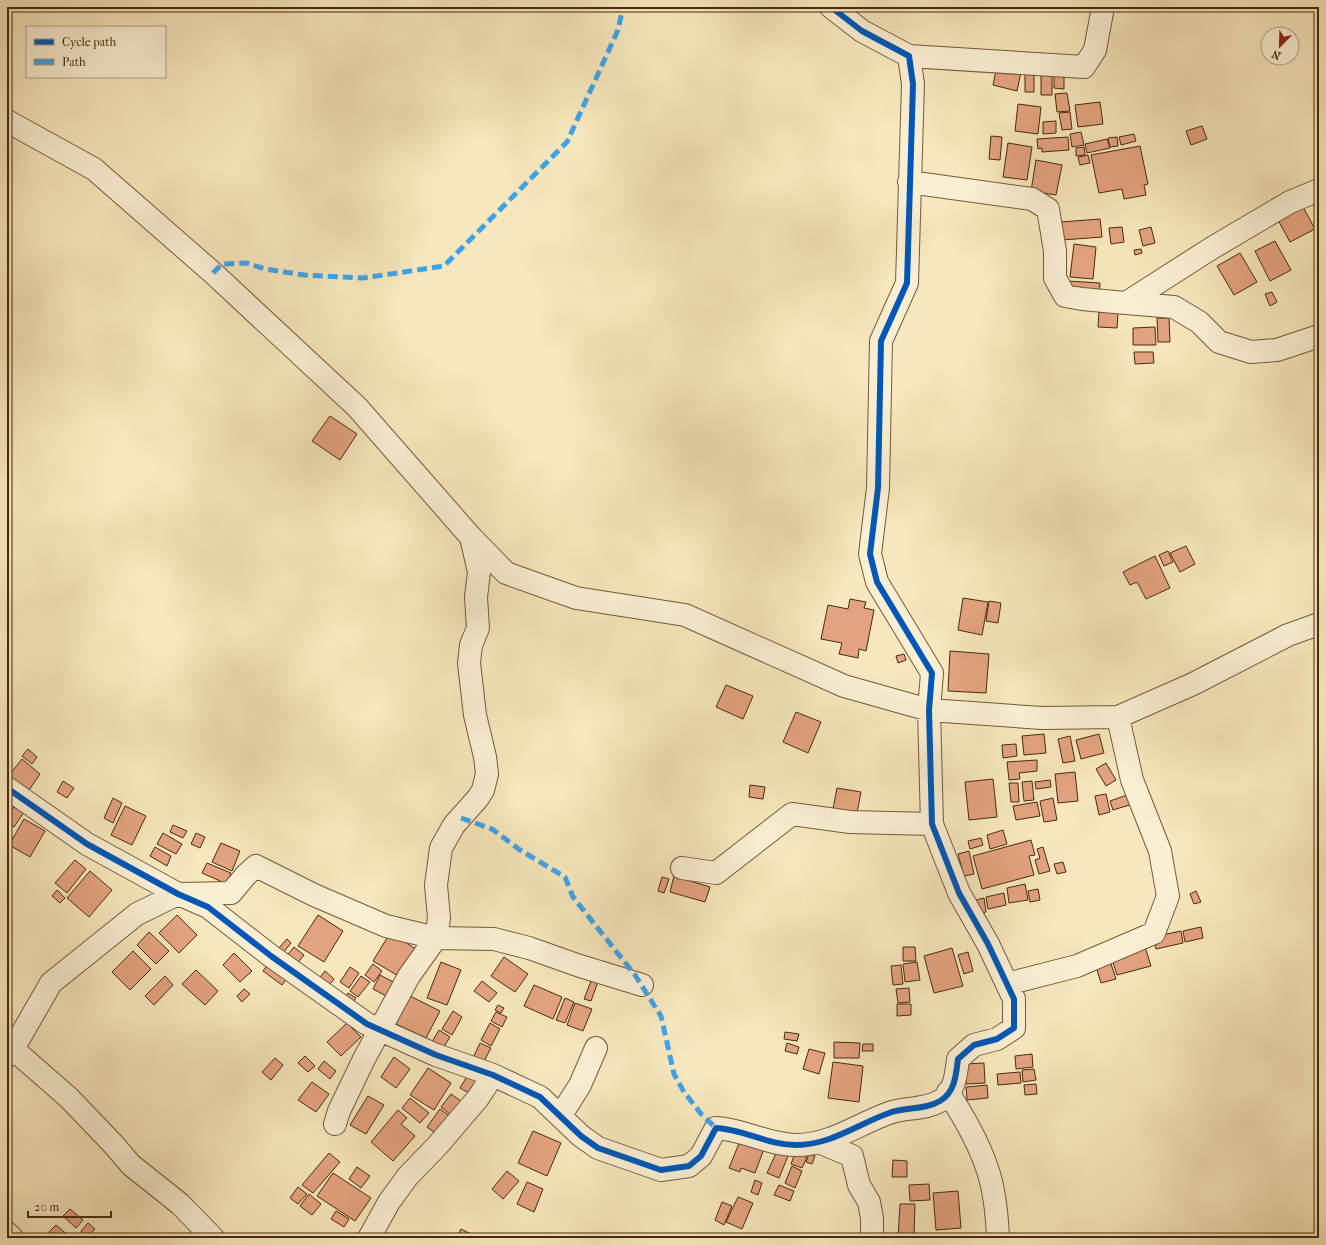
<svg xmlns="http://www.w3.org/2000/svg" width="1326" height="1245" font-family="'IM FELL French Canon',serif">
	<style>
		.building { fill: #e4a380; stroke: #472a0f }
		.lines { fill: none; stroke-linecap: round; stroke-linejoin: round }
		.minor-casing { stroke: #73593a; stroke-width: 24 }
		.minor { stroke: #faefd3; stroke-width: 22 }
		.quiet { stroke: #3fa3ea; stroke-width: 5; stroke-dasharray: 10 5; stroke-linecap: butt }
		.cycleway-casing { stroke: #faefd3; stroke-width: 8 }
		.cycleway { stroke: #0057b8; stroke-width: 6 }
	</style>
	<rect width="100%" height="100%" fill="#f7e7bc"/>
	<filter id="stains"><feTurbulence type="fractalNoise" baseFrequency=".005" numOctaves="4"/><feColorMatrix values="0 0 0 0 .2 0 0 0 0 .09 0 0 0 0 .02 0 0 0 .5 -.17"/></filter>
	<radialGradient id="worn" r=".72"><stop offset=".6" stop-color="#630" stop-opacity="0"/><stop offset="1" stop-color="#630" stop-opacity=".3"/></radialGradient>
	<path class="building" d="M997,66L1021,72L1017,91L993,85Z
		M1041,70H1052V95H1041Z
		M1054,72H1064V89L1054,88Z
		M1025,74L1034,75V92H1025Z
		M1067,93L1070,111L1057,112L1055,94Z
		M1100,102L1103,124L1078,127L1075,105Z
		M1018,104L1041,107L1038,134L1015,131Z
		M1070,112L1072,129L1062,130L1059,113Z
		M1056,121V133L1043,134V122Z
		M1202,126L1207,139L1191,145L1186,131Z
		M1081,132L1084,145L1072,147L1070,134Z
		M1134,134L1136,141L1121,145L1119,137Z
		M991,136L1002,137L1000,160L989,159Z
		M1068,137L1069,150L1042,152V148L1038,149L1037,139Z
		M1117,137L1118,146L1110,147L1108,138Z
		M1107,139L1110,148L1087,153L1085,144Z
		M1008,143L1032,147L1027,180L1003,177Z
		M1140,146L1148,184L1144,185L1146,195L1124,199L1122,189L1099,193L1091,155Z
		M1084,147L1085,155L1076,156V148Z
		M1088,155L1090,163L1080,165L1078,157Z
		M1036,160L1062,165L1056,195L1031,191Z
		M1303,207L1315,229L1290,242L1278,220Z
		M1100,219L1102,237L1062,240L1061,222Z
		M1122,227L1124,242L1111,244L1109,228Z
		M1151,227L1155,243L1143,246L1139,230Z
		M1275,241L1291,270L1270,281L1255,251Z
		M1074,244L1096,247L1093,279L1070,277Z
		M1141,249L1142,253L1135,255L1134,250Z
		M1240,253L1257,282L1234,295L1217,266Z
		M1067,281L1100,283L1099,296L1066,294Z
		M1272,292L1277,302L1270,306L1265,294Z
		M1099,312L1118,313L1117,328L1098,327Z
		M1157,318H1169L1170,342H1158Z
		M1155,327L1156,345H1133V328Z
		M1134,352H1153L1154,363L1135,364Z
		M330,416L357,434L340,460L312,441Z
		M1186,546L1195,564L1180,572L1170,553Z
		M1168,551L1173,562L1164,566L1159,555Z
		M1155,556L1170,588L1146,599L1137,582L1130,585L1123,572Z
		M963,598L988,602L982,635L958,630Z
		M850,599L866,602L864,608L874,610L866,651L859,649L858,658L839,654L842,643L821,639L828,605L848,609Z
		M989,601L1001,603L998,623L986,621Z
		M950,651L989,654L986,693L948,691Z
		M904,654L906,660L898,663L896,656Z
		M726,685L753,696L743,719L716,707Z
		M796,712L821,722L808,753L783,742Z
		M1044,734L1046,753L1024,755L1022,736Z
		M1099,734L1104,753L1081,759L1076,740Z
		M1070,736L1075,761L1063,763L1058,739Z
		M1016,744L1017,756L1003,758L1002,745Z
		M28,749L37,757L32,764L22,756Z
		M22,759L40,774L25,796L7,778Z
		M1037,760V771L1019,773L1020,779L1009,780L1007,762Z
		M1106,763L1116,780L1106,786L1096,769Z
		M1075,772L1078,801L1058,803L1055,774Z
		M993,779L997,817L969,820L965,782Z
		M1050,780L1051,787L1036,789L1035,782Z
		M63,781L74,788L67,798L57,792Z
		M1032,781L1034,800L1024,801L1022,782Z
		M1009,783H1018L1019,802H1011Z
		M750,785L765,787L763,799L749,797Z
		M837,788L861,792L857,813L833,809Z
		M1106,794L1110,812L1099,815L1095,796Z
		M1130,794L1133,804L1113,810L1110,801Z
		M113,798L122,803L113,823L104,818Z
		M1053,798L1057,820L1044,822L1040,801Z
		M1037,802L1040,816L1016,820L1013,806Z
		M125,806L146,816L132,845L111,835Z
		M14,807L24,812L14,827L7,822V817Z
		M24,819L45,831L30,857L9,845Z
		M173,825L187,831L183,838L170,832Z
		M1003,830L1007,844L990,849L987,835Z
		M163,833L182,844L176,854L157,844Z
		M196,833L205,837L200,848L191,844Z
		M981,838L983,845L970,849L968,841Z
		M1031,840L1035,855L1029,856L1034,875L982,889L973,856Z
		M221,843L240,851L232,871L212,862Z
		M155,847L171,856L167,866L150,856Z
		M1043,847L1050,871L1039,874L1035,860L1040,858L1037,849Z
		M969,851L974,874L964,876L958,854Z
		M75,860L86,869L67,893L55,883Z
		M1063,862L1066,872L1057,874L1054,864Z
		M207,863L231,873L227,884L202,873Z
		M90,871L112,890L89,917L67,898Z
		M674,876L710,887L705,902L670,892Z
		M662,877L669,879L664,893L658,891Z
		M1025,884L1028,900L1009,903L1007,888Z
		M1038,889L1040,900L1030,902L1028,891Z
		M57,890L65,898L60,903L52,896Z
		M1196,891L1201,902L1194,904L1190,894Z
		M1004,893L1006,905L988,909L986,897Z
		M984,898L986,912L978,914L976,900Z
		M177,915L197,935L179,953L159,933Z
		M318,915L343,931L324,962L298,946Z
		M1201,927L1203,938L1185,942L1183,931Z
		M1181,931L1183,943L1156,949L1153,937Z
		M149,932L169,951L156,964L137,945Z
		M390,933L416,949L400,977L373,961Z
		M287,939L291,943L283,953L278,949Z
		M294,947L304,955L295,966L285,958Z
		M903,947H915L916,961H903Z
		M1145,947L1151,966L1117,975L1111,956Z
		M952,948L963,986L934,993L924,956Z
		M133,951L151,969L130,990L112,972Z
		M968,952L973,971L964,974L958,955Z
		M234,953L252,971L240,982L223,965Z
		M504,957L528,974L515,992L491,976Z
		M1109,958L1116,979L1101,983L1095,963Z
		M270,961L290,974L282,985L263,971Z
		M441,962L461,970L447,1005L427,998Z
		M917,962L920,980L905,982L903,964Z
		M373,964L382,971L374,982L365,975Z
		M901,965L903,984L893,985L891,966Z
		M350,967L359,973L349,988L340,982Z
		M196,970L218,991L205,1005L182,984Z
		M325,971L334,979L327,988L317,981Z
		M380,975L397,984L390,998L373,989Z
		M165,976L173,985L154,1005L145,996Z
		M361,976L370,982L358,997L350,991Z
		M593,976L599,979L591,1001L584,999Z
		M482,981L497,993L489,1002L474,991Z
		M534,985L562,997L553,1019L524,1006Z
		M909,988L910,1002L898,1003L896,989Z
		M244,989L250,994L242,1002L237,996Z
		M348,993L356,998L350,1006L342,1001Z
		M410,996L440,1011L426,1038L396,1024Z
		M565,998L574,1002L565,1023L556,1020Z
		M575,1003L592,1009L583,1031L567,1025Z
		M897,1004H911V1015L897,1016Z
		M498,1005L504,1008L501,1013L495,1010Z
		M453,1011L462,1017L452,1035L442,1029Z
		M496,1012L507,1017L502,1027L491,1021Z
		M347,1023L361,1037L341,1056L327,1042Z
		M490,1023L500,1029L491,1046L481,1040Z
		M439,1030L450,1037L440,1053L429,1047Z
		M785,1032L799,1034L797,1041L784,1039Z
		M834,1042L860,1043L859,1058H834Z
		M480,1043L491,1048L482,1065L472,1060Z
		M787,1043L799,1047L797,1054L785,1051Z
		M863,1044H873V1051H862Z
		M809,1049L825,1053L819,1074L803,1069Z
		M1032,1054L1033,1067L1016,1069L1015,1056Z
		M305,1056L315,1066L308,1072L298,1063Z
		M394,1057L410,1069L396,1088L381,1077Z
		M275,1058L283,1065L271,1080L262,1072Z
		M324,1061L336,1071L330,1079L318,1069Z
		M833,1062L863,1066L859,1102L828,1098Z
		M984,1063L985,1083L966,1084L965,1064Z
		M428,1068L451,1083L434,1110L410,1095Z
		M1034,1069L1036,1080L1023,1082L1022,1070Z
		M1020,1072L1021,1083L998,1085L997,1074Z
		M468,1075L477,1080L469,1093L460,1088Z
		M312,1082L329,1094L316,1112L298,1100Z
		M1036,1084L1037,1094L1025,1095L1024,1085Z
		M987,1085L988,1098L967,1100L966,1087Z
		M451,1094L461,1101L451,1115L441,1107Z
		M368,1096L384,1105L366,1134L350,1125Z
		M410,1098L429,1113L420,1123L402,1108Z
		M440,1109L451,1117L438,1135L427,1127Z
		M398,1110L407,1118L401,1124L415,1136L393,1161L371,1142Z
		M533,1131L561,1143L547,1176L518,1163Z
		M742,1136L765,1146L755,1173L741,1168L740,1172L729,1168Z
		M777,1151L788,1156L779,1178L767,1173Z
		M329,1153L340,1162L313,1193L302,1185Z
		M795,1153L807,1157L802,1168L791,1164Z
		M809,1154L815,1156L812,1164L806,1162Z
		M893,1160L907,1161V1177H892Z
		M792,1166L802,1171L795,1188L785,1183Z
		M357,1167L370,1176L361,1188L349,1179Z
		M507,1171L519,1181L503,1199L492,1189Z
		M333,1173L371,1198L355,1221L317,1196Z
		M755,1180L762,1183L758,1195L751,1192Z
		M527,1182L543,1189L534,1212L517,1204Z
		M929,1184L930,1200L910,1201L909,1185Z
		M779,1185L794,1191L790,1201L774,1195Z
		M298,1187L307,1194L298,1204L290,1198Z
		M958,1191L961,1228L936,1230L933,1193Z
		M309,1194L321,1204L312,1215L300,1206Z
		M738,1197L753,1203L742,1229L726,1222Z
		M722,1202L732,1206L724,1225L715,1220Z
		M900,1204H915L914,1238H898Z
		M70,1209L83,1220L76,1228L63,1216Z
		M336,1211L349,1219L344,1227L331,1219Z
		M88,1223L95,1229L87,1237L81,1231Z
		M56,1225L71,1238H51L46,1235Z
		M461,1229L475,1236L474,1238H456Z"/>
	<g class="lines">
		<defs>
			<path id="minor" d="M909,56L1084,67L1095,50L1103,7
				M7,121L94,169L213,273L357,407L470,536L506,573L576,598L685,615L844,686L929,710L1042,718L1118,717L1193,684L1288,635L1319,624
				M909,182L1032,199L1048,209L1055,251V278L1065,296L1082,299L1126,303L1212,248L1290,202L1319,190
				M1126,303L1174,307L1199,322L1219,342L1251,352L1277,350L1319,336
				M7,788L87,844L178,894L208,907L271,956L367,1024L436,1055L493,1075L540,1097L581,1136L598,1148L661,1170L689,1166L701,1156L716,1128C743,1129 768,1145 796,1145C831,1145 858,1124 889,1113C905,1107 925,1110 940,1101C955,1092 956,1075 958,1059L974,1045L997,1039L1014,1028V999L988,944L959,893L932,824L929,710L932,673L877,582L870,554L878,488L881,341L907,283L913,84L909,56L862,31L831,7
				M682,868L716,873L792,814L850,822L932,824
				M1007,984L1077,966L1154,933L1168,896L1160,851L1132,780L1118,717
				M13,1049L69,1098L114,1145L131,1165L180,1204L213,1238
				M7,1056L13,1049L51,983L137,914L178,894L231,893L246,875L256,866L314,895L386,926L436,938L494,939L529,948L580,966L642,985
				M948,1092C963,1116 978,1141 987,1168C995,1190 997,1215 998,1238
				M561,1115L580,1085L596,1048
				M335,1124L339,1111L364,1059L409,976L436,938L439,918L436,885L441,848L454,825L478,798L483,790L487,774L485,757L475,715L469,663L471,645L478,628L476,597L479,572L471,537
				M821,1143L852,1156L859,1185L869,1202L872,1218V1238
				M7,1233L12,1238
				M369,1238L389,1202L408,1176L438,1145L478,1098L493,1075"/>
		</defs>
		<use href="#minor" class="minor-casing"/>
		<use href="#minor" class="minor"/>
		<path class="quiet" d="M213,273L222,264L247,263L265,269L304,275L363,278L444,266L567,142L618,30L623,7
			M461,818L492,829L520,850L565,877L573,897L635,975L661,1016L674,1074L684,1092L702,1115L716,1128"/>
		<defs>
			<path id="cycleway" d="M7,788L87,844L178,894L208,907L271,956L367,1024L436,1055L493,1075L540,1097L581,1136L598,1148L661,1170L689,1166L701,1156L716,1128C743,1129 768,1145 796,1145C831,1145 858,1124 889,1113C905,1107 925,1110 940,1101C955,1092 956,1075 958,1059L974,1045L997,1039L1014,1028V999L988,944L959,893L932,824L929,710L932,673L877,582L870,554L878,488L881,341L907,283L913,84L909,56L862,31L831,7"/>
		</defs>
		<use href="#cycleway" class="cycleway-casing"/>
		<use href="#cycleway" class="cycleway"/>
	</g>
	<rect width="1326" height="1245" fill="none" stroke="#f7e7bc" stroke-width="24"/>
	<rect x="8" y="8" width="1310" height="1229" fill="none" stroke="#472a0f" stroke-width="2"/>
	<rect x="12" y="12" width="1302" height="1221" fill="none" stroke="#472a0f"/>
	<rect x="26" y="26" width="140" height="52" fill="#faefd3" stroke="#b2a085"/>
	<rect x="34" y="39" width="20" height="6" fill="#0057b8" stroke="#b2a085"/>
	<text x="62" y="46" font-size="12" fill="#472a0f">Cycle path</text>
	<rect x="34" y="59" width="20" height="6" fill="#3fa3ea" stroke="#b2a085"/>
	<text x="62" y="66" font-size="12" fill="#472a0f">Path</text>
	<g transform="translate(1280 46) rotate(203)"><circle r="19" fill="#faefd3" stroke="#b2a085"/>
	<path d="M0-3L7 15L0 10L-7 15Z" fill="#8f2418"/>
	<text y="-6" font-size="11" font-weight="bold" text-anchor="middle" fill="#472a0f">N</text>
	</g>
	<path d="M28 1211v6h83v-6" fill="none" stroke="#472a0f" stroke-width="2"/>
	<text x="34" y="1211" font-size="12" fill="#472a0f" stroke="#faefd3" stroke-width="3" paint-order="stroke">20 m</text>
	<rect width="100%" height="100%" filter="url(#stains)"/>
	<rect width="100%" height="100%" fill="url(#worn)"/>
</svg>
